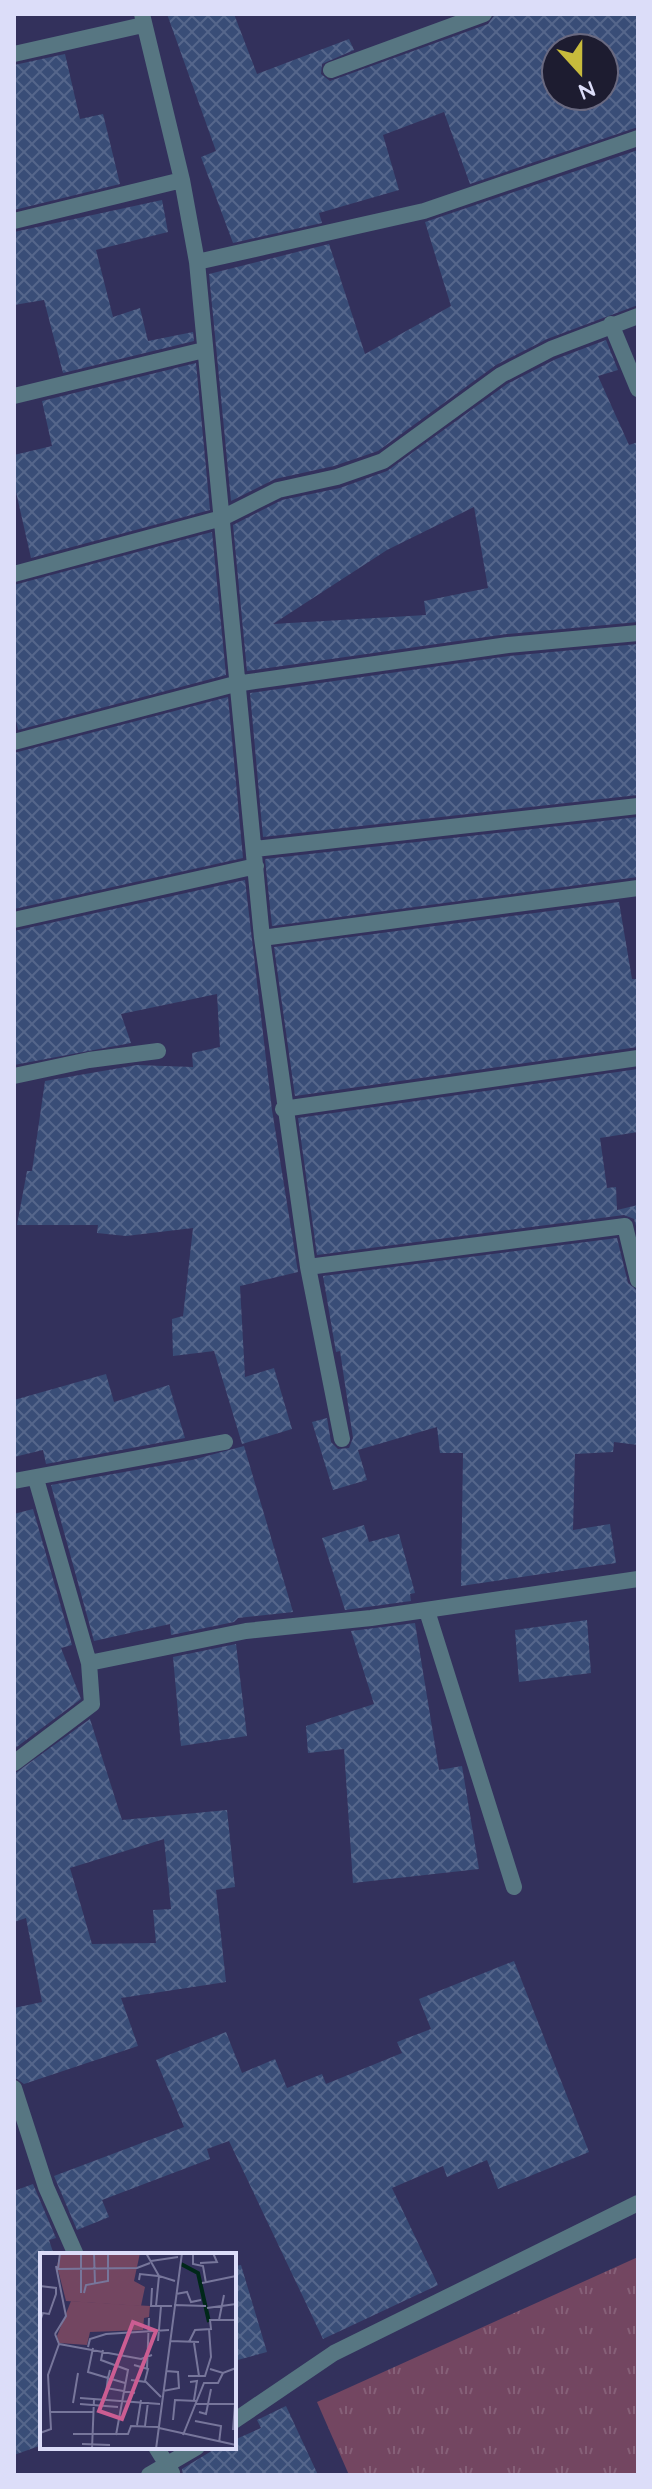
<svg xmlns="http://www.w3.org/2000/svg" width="652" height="2489" font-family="Quicksand,sans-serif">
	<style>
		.grass { fill: url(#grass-tufts) }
		.building { fill: url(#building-cross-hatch); fill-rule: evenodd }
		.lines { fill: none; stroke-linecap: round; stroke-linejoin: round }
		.minor { stroke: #577682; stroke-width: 16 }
		.inset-river { fill: none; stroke: #002819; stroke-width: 4 }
		.inset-road { fill: none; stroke: #77769b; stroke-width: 2 }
		.view { fill: #cb5d92; fill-opacity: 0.15; stroke: #cb5d92; stroke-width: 4 }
		.inset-edge { fill: none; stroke: #dcddf9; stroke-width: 4 }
	</style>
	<defs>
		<pattern id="grass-tufts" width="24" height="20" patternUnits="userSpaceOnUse" patternTransform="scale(2)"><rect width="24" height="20" fill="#734661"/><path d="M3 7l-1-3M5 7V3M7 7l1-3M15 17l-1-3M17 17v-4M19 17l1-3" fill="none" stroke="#866078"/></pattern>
		<pattern id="building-cross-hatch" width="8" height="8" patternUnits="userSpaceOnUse" patternTransform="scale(2)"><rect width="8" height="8" fill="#394d77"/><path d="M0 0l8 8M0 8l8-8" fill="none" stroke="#55668b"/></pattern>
	</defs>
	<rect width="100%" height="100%" fill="#33315c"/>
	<path class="grass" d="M638,2257V2475H349L317,2402Z"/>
	<path class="building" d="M167,14H234L257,74L349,39L354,50L322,64L321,74L330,81L488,24L495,14H638V127L470,184L444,112L383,135L399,190L319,213L322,223L233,243L201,157L216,151ZM556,48H604V96H556Z
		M65,54L80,119L103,114L120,184L14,210V65Z
		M638,150V305L547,339L496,365L378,451L334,466L275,479L231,501L209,274L329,244L365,354L451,306L425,222Z
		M162,200L168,232L96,250L113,317L140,308L148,341L193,332L194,341L63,373L44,300L14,305V232Z
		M606,340L618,370L598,376L629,445L638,442V622L507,634L247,671L233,525L282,500L340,488L387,471L507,384L556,359ZM474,507L488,588L424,601L426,615L273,624L387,550Z
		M196,363L210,510L31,558L14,483V455L52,446L42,401Z
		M212,532L226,675L18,730L14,712V585Z
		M638,644V795L263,837L250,693L509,656Z
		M228,697L243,858L14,909V753Z
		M638,817V877L272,926L265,859Z
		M245,880L272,1110L298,1272L240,1286L245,1377L274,1368L292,1429L242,1444L214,1351L173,1356L172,1319L183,1316L193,1228L126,1236L97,1233L98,1225H17L27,1171H32L45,1081L137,1065L193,1067L192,1053L220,1047L217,994L121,1014L131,1043L14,1065V931Z
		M619,902L632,979H638V1047L295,1096L274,947Z
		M638,1069V1132L600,1138L607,1188L616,1187L617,1210L638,1205V1233L634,1219L624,1215L317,1255L298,1118Z
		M617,1238L628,1283L638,1291V1445L614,1442L613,1452L575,1454L573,1530L610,1524L616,1563L461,1586L463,1453H440L437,1427L358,1450L367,1480L333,1490L312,1422L327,1418L331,1442L338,1449L349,1448L353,1438L340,1351L336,1352L323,1276Z
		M106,1374L114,1402L169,1385L185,1438L46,1464L43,1450L14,1457V1400Z
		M244,1446L293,1612L238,1618L234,1622L171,1635L170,1624L94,1641L51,1485L192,1460Z
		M33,1509L72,1645L61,1648L81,1699L14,1749V1514Z
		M364,1525L369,1542L399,1534L415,1593L410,1594L411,1601L345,1610L322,1538Z
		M587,1620L591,1673L519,1682L515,1630Z
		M415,1623L439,1770L462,1766L479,1869L353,1883L344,1749L308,1753L306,1726L374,1704L351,1631Z
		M236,1644L247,1736L181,1746L173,1657Z
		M90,1719L122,1820L227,1810L235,1887L216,1890L226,1982L121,1998L138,2046L24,2084L14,2077V2008L42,2002L26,1918L14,1922V1774ZM164,1839L171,1909L153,1910L156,1943L92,1944L70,1868Z
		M514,1961L589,2152L498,2189L487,2160L447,2177L443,2166L392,2188L438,2285L323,2339L229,2141L207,2149L210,2159L102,2200L109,2217L77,2230L54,2176L184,2127L156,2060L226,2032L242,2073L275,2059L287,2088L322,2074L326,2084L402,2053L397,2042L431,2029L419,1999Z
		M33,2184L56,2238L49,2240L54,2255H42V2445L14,2455V2191Z
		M241,2265L267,2352L234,2361V2266Z
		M286,2406L318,2475H183L182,2469L218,2447H234V2440L261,2428L257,2420Z"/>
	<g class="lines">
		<path class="minor" d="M142,14L182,180L197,262L262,938L308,1267L625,1226L638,1280
			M14,54L143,25
			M331,70L484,14
			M14,221L182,180
			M197,262L424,211L638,138
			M611,324L638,389
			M14,396L204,350
			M14,574L222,518L278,490L337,477L383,461L501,375L551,349L638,316
			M14,742L235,684L508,645L638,633
			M255,849L638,806
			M14,920L256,866
			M262,938L638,888
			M14,1076L89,1060L158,1051
			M283,1109L638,1058
			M308,1267L342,1439
			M36,1479L89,1663
			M14,1481L225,1442
			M427,1611L514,1887
			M14,1763L92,1704L89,1663L246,1631L371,1618L638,1579
			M14,2088L46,2187L76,2255
			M234,2421L334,2353L638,2203
			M156,2447L172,2473
			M149,2475L197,2447"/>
	</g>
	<g transform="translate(40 2253)">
		<rect width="196" height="196" fill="#33315c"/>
		<path d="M31,48L110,53L109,64L104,65L103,77L50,79L47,92L19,90L17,83Z" fill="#734661"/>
		<path d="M20,0H100L94,28L105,34L101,53L26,48L17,13Z" fill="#734661"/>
		<path class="inset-river" d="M141,11L158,20L169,69"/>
		<path class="inset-road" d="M20,0L18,16L97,15L110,10M41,0V40M54,0L55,31M106,0L119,23L135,28M153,0V11L163,13L166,30M111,8L138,4M160,10L177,9L173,0M99,27L100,21L118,23M162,30L196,23M0,33L16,35V41L9,61L3,60L0,68M112,35L111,53H132M44,40L46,32L68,28V0M136,41L147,39L151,49L161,47M134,52L166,53M116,53L119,23M167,55L196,51M179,67L184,42M15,81L26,63L16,13M118,88L121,53M130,88L159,89M149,89L155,77L171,76L170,67H196M154,90L159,123M19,91L101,106L112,102M48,94L50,86L66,81L129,77M53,95L48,119L68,125L65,147M63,97L61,107L88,117L76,182M94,112L108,116L105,128M107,115L109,65M170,116L183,120L196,115M70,117L68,125L85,130M148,123H165L171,104L169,76M91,127L106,129L121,144M150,129L157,128L154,147M66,135L95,140M123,138L139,135L138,119L126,118M40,145L120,151M33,150L38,120M40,151L78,154M156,151H196M11,159H53M159,159L166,161L171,136M133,167L135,147L157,148M155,168L181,173L179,190M97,172L101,147M105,173L108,149M119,175L196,192M193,177L195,151M0,180L11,176L8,122L19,91L15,81M33,181H88L91,173L118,174M143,182L164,130H178L183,120M42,191L70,192M52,196L54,146M116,196L142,0"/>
		<path class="view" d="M93,69L116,78L82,166L59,158Z"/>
		<rect width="196" height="196" class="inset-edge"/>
	</g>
	<rect width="652" height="2489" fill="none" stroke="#dcddf9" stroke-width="32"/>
	<g transform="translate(580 72) rotate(159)"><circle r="38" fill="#1d1c30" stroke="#696980" stroke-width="2"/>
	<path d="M0-6L14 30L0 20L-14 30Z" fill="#c7bb3c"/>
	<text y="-12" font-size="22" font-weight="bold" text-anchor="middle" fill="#dcddf9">N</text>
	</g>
</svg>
